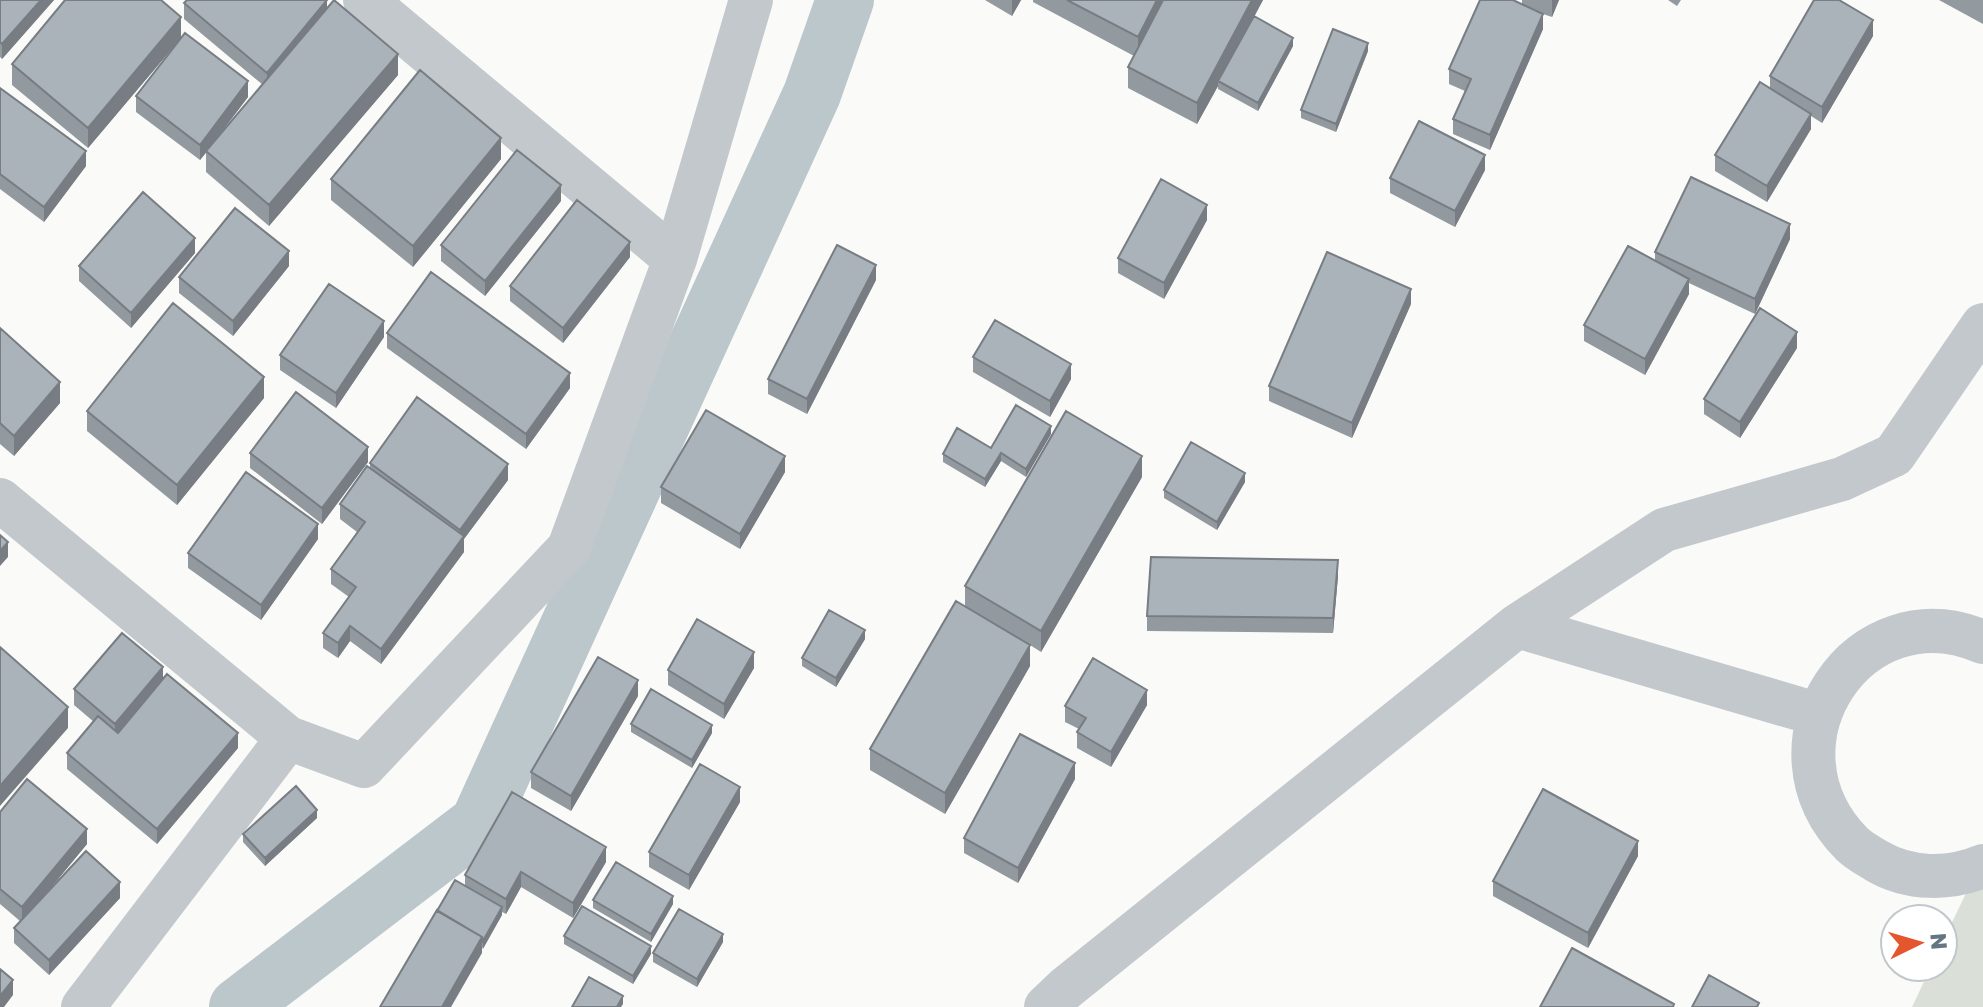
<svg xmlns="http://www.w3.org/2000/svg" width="1983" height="1007" font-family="'Golos Text',sans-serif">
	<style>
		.green { fill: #dadfd7 }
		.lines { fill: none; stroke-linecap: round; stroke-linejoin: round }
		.canal { stroke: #bbc7cb; stroke-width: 58 }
		.minor { stroke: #c3c8cc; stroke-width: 44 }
		.wall { fill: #929a9f }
		.shaded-wall { fill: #777d82 }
		.building { fill: #aab3b9; stroke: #777d82; stroke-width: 2 }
	</style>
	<rect width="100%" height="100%" fill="#fafaf8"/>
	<path class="green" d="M1983,858V1007H1912L1931,967H1943V941Z"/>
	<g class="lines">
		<path class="canal" d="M238,1007L479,823L812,94L845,0"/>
		<path class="minor" d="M365,0L675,259
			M0,500L288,738L364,766L569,548L675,259L751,0
			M1517,626L1664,530L1842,479L1894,455L1983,325
			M1983,642C1859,588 1754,745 1852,844C1859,851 1869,856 1877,861C1909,880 1950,880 1983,866
			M83,1007L288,738
			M1046,1007L1066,988L1517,626L1820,715"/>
	</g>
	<path class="wall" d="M0,0H54L2,59L0,57Z
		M985,0H1021L1012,16Z
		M1033,0H1263L1254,16L1293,46L1258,111L1218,89V86L1197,124L1128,88V67L1134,56L1033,2Z
		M1522,0H1559L1552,17L1543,14V29L1490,150L1453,134V119L1465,91L1449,84V69L1522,4Z
		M1668,0H1681L1677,6Z
		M1939,0H1983V24Z
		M184,3L327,8L398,75L269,226L206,172V153L200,160L136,112V96L175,45L88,148L12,85V64L181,37L248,97L214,142L263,85L184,19Z
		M1873,36L1822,123L1811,116V129L1767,202L1715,171V155L1770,88V76Z
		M1368,51L1336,132L1301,118V110Z
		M0,88L86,166L44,222L0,189Z
		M501,159L413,267L331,200V179Z
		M1485,170L1455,227L1390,193V178Z
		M561,201L485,296L441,261V245Z
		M1207,220L1164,299L1118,273V258Z
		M1790,239L1755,314L1689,283V294L1645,375L1584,341V325L1655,261V252Z
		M195,253L131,328L79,281V266Z
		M630,257L563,343L510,301V286Z
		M289,266L233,336L179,293V277Z
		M876,280L807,414L768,394V379Z
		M1411,304L1352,438L1269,401V386Z
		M0,328L60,403L14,456L0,444Z
		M387,333L570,388L526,449L387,348Z
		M384,337L336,408L280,370V355Z
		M1797,348L1740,438L1704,414V399Z
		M973,357L1071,379L1050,417L973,372Z
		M264,398L177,505L87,431V411Z
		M1051,434L1026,477L1001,461L985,487L943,462V454L991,448Z
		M250,453L368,462L322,524L250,468Z
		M370,463L508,480L464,539V552L381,664L350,641L338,658L323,648V633L349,597L331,584V569L357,532L340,519V504L370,468Z
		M785,472L740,549L661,503V487Z
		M1142,477L1041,652L1030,645V666L945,814L870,770V749L965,606V586Z
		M1245,482L1217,530L1164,498V490Z
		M318,539L261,620L188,568V553Z
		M1338,576L1333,633L1147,631V616Z
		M865,639L836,687L802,666V658Z
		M754,668L724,719L668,685V670Z
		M163,679L238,748L157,844L67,769V753L94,722L74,705V689Z
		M638,696L571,811L531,788V772Z
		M1147,705L1111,767L1077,748V732L1079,729L1065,722V706Z
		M631,724L712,733L692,768L631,732Z
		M1075,779L1018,883L964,853V838Z
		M740,802L689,890L649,867V852Z
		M0,812L87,844L43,897L120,898L49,975L14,943V928L20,921L0,904Z
		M317,818L265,866L243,842V834Z
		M1638,856L1588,948L1493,896V881Z
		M606,862L573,918L521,887L506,914L502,912V915L482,949V953L465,885V875Z
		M593,900L673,904L651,942L593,908Z
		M564,936L651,954L633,984L564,944Z
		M723,942L697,987L653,962V953Z"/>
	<path class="shaded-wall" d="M41,0H54L2,59V44Z
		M327,0V15L267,88V73Z
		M1012,0H1021L1012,16Z
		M1157,0H1168L1138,58V37Z
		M1252,0H1263L1220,82L1218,81V86L1197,124V103Z
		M1552,0H1559L1552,17Z
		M1543,14V29L1490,150V135Z
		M181,17V38L88,148V128Z
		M1873,20V36L1822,123V107Z
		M1293,38V46L1258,111V103Z
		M1368,43V51L1336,132V124Z
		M398,54V75L269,226V205Z
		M248,81V97L200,160V145Z
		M1811,114V129L1767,202V186Z
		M501,138V159L413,267V246Z
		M86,151V166L44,222V207Z
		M1485,155V170L1455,227V211Z
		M561,185V201L485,296V281Z
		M1207,205V220L1164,299V283Z
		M1790,224V239L1755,314V299Z
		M195,238V253L131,328V313Z
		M630,242V257L563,343V328Z
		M289,251V266L233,336V321Z
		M876,265V280L807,414V399Z
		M1689,279V294L1645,375V359Z
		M1411,289V304L1352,438V423Z
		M384,321V337L336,408V393Z
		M1797,332V348L1740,438V422Z
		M1071,364V379L1050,417V401Z
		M570,373V388L526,449V434Z
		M264,377V398L177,505V485Z
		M60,382V403L14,456V436Z
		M1051,426V434L1026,477V469Z
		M368,447V462L322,524V508Z
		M1001,453V461L985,487V479Z
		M785,456V472L740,549V534Z
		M1142,456V477L1041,652V631Z
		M508,464V480L464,539V552L381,664V649L460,542V530Z
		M1245,473V482L1217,530V522Z
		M318,524V539L261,620V605Z
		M8,542V557L0,566V551Z
		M1338,560V576L1333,633V618Z
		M350,626V641L338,658V643Z
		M865,630V639L836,687V678Z
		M1030,645V666L945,814V793Z
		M754,652V668L724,719V704Z
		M163,667V682L115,740V724Z
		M638,680V696L571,811V796Z
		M1147,690V705L1111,767V752Z
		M68,707V728L0,806V786Z
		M712,725V733L692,768V760Z
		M238,733V748L157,844V829Z
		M1075,763V779L1018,883V868Z
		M740,787V802L689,890V875Z
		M317,810V818L265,866V858Z
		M87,829V844L22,923V907Z
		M1638,841V856L1588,948V933Z
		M606,847V862L573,918V903Z
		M521,872V887L506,914V899Z
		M120,882V898L49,975V960Z
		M673,896V904L651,942V934Z
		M502,907V915L483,949V941Z
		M723,934V942L697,987V979Z
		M482,937V953L451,1007H442Z
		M651,946V954L633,984V976Z
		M13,980V995L4,1007H0V996Z
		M623,996V1004L621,1007H617Z"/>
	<path class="building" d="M0,0H41L2,44L0,42Z
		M65,0H161L181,17L88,128L12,64Z
		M187,0H327L267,73L184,3Z
		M334,0L398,54L269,205L206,151Z
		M1067,0H1157L1138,37Z
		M1163,0H1252L1197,103L1128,67Z
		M1480,0H1513L1543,14L1490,135L1453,119L1471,79L1449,69Z
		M1814,0H1839L1873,20L1822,107L1770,76Z
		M1254,16L1293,38L1258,103L1218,81Z
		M1333,29L1368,43L1336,124L1301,110Z
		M185,33L248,81L200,145L136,96Z
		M420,70L501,138L413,246L331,179Z
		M1760,82L1811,114L1767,186L1715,155Z
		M0,88L86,151L44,207L0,174Z
		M1419,121L1485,155L1455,211L1390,178Z
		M517,150L561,185L485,281L441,245Z
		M1691,177L1790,224L1755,299L1655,252Z
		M1161,179L1207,205L1164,283L1118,258Z
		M143,192L195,238L131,313L79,266Z
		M577,200L630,242L563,328L510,286Z
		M235,208L289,251L233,321L179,277Z
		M837,245L876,265L807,399L768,379Z
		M1628,246L1689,279L1645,359L1584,325Z
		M1327,252L1411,289L1352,423L1269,386Z
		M431,272L570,373L526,434L387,333Z
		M329,284L384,321L336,393L280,355Z
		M173,303L264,377L177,485L87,411Z
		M1760,308L1797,332L1740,422L1704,399Z
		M995,320L1071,364L1050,401L973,357Z
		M0,328L60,382L14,436L0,423Z
		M296,392L368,447L322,508L250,453Z
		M417,397L508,464L460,530L370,463Z
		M1016,405L1051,426L1026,469L1001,453L985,479L943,454L957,428L991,448Z
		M706,410L785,456L740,534L661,487Z
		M1066,411L1142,456L1041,631L965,586Z
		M1191,442L1245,473L1217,522L1164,490Z
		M367,466L464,536L381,649L350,626L338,643L323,633L356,587L331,569L365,522L340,504Z
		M246,472L318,524L261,605L188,553Z
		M0,535L8,542L0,551Z
		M1151,557L1338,560L1333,618L1147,616Z
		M956,601L1030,645L945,793L870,749Z
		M829,610L865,630L836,678L802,658Z
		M697,619L754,652L724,704L668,670Z
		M122,633L163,667L115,724L74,689Z
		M0,647L68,707L0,786Z
		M598,657L638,680L571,796L531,772Z
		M1093,658L1147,690L1111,752L1077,732L1086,718L1065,706Z
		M167,674L238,733L157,829L67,753L98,716L118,733Z
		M651,689L712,725L692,760L631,724Z
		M1020,734L1075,763L1018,868L964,838Z
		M700,764L740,787L689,875L649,852Z
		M27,779L87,829L22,907L0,889V812Z
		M296,786L317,810L265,858L243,834Z
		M1543,789L1638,841L1588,933L1493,881Z
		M512,792L606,847L573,903L521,872L506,899L465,875Z
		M86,851L120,882L49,960L14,928Z
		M616,862L673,896L651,934L593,900Z
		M455,880L502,907L483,941L482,937L437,911Z
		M582,906L651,946L633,976L564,936Z
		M679,909L723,934L697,979L653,953Z
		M437,910L482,937L442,1007H380Z
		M1572,948L1674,1004L1673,1007H1540Z
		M0,969L13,980L0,996Z
		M1709,975L1759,1003L1757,1007H1692Z
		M589,977L623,996L617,1007H572Z"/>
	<g transform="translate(1919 943) rotate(85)"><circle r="38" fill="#ffffff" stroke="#c1c8cd" stroke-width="2"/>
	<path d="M0-6L14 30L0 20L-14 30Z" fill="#e4572e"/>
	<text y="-12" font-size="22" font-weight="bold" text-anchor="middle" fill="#657683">N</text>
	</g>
</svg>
